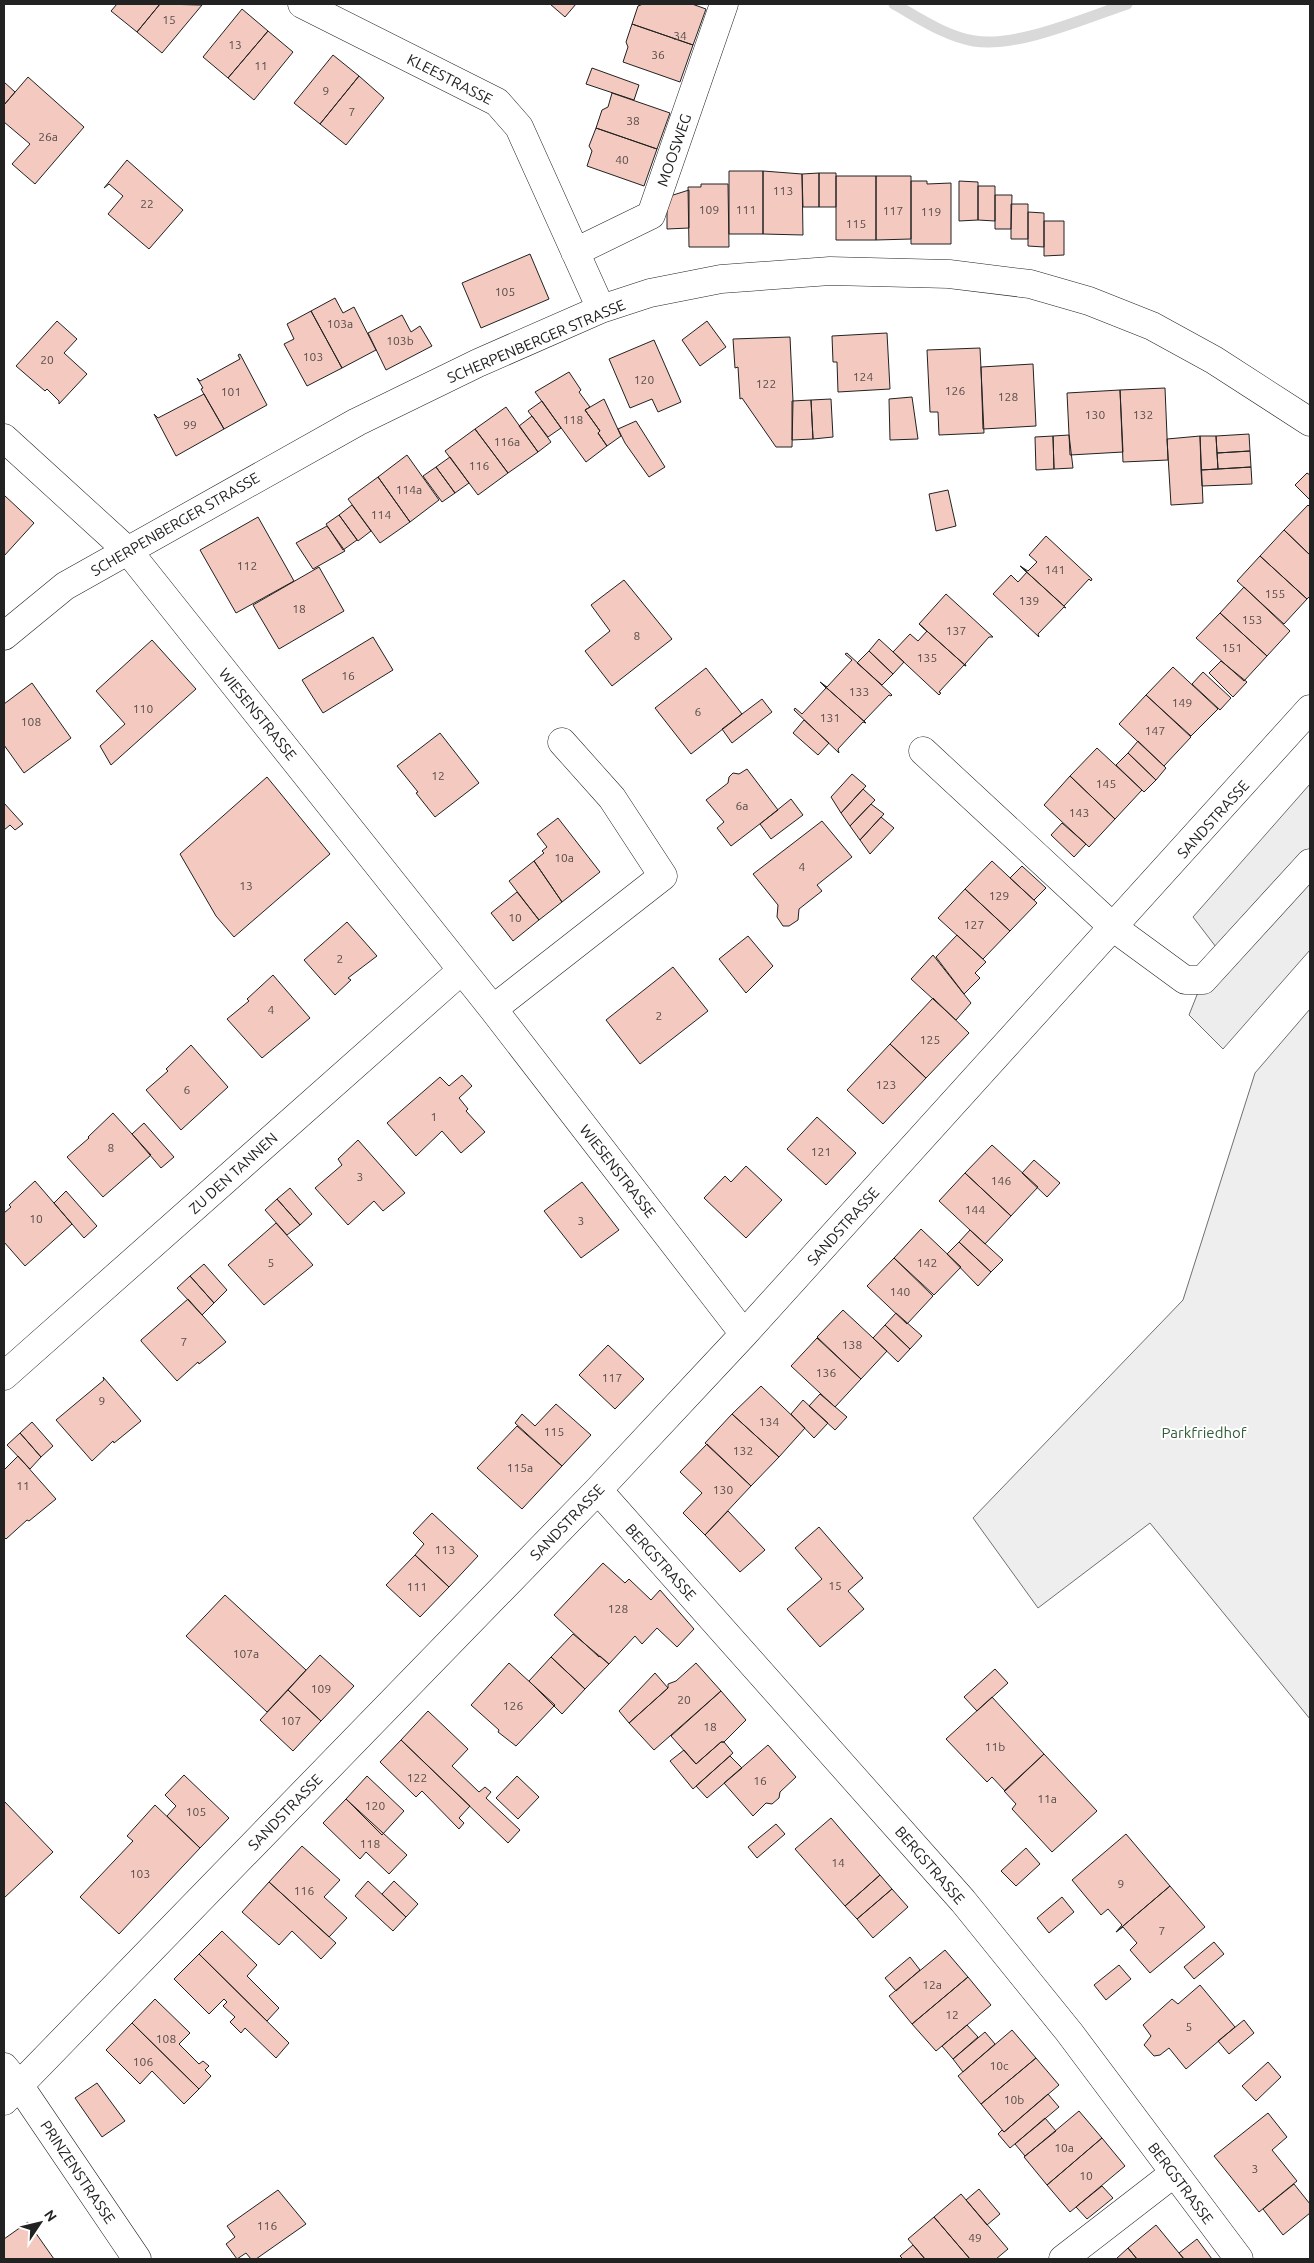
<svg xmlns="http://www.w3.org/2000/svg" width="1314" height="2263" font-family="Ubuntu,sans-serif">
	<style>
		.green { fill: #eee; stroke: #6f6f6f }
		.parking { fill: #ededed; stroke: #6f6f6f }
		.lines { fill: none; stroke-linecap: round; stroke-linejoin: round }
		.stream { stroke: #d9d9d9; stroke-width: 11 }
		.building { fill: #f3c9c0; stroke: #222 }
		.minor-casing { stroke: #222; stroke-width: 29 }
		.minor { stroke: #fff; stroke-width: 28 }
		.labels { text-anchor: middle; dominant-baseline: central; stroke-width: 4; stroke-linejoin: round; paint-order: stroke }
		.number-label { font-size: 12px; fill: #564c4a }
		.street-label { font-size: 15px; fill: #222; stroke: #fff }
		.park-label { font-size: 15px; fill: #2f5e38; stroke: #fff }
	</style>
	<rect width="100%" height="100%" fill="#fff"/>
	<path class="green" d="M1310,1009V1719L1150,1523L1038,1608L973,1518L1183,1300L1255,1073Z"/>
	<path class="parking" d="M1310,784V950L1223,1049L1189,1015L1216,947L1193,917Z"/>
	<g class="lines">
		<path class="stream" d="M894,4C919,18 945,36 974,41C1017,48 1085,18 1127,4"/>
	</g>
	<path class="building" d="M117,4H160L137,32L111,11Z
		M160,4L202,5L162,53L137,32Z
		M550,4H576L565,17Z
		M643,4H692L706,9L693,45L632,24L638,6Z
		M242,9L268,31L228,78L203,57Z
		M632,24L693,45L680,82L623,62L628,47L626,42Z
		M268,31L293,52L254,100L228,78Z
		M333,55L359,76L320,124L294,103Z
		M592,68L639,85L634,100L586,84Z
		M359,76L384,98L346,145L320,124Z
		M28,77L84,127L35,184L12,164L30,144L4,122V105Z
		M4,82L15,92L4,105Z
		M612,93L670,113L657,149L596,128L602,110L608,107Z
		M596,128L657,149L644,186L587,166L592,151L589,146Z
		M127,160L183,210L149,249L108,214L123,196L109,184L104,188Z
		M729,171H763V234H729Z
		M763,171L802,174L803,235L763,234Z
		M819,173V207H803L802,174Z
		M819,173H836V207H819Z
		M836,176H876V240H836Z
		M876,176H911V239L876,240Z
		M911,181H927V184L951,183V244H911Z
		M959,181L978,182V220L959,221Z
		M701,184H728L729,247H689L688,187H701Z
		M978,186H995V221L978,220Z
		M689,190V228L667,229V205L670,196Z
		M995,195H1012L1011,229H995Z
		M1011,204H1028V239H1011Z
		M1028,212L1044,213V247L1028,246Z
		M1044,221H1064V255L1044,256Z
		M530,254L549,299L481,328L462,283Z
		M335,298L343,313L354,307L376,350L342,368L311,311Z
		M311,311L342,368L307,386L284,344L294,339L287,324Z
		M402,315L411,332L420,326L432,346L386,370L368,333Z
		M57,321L77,339L64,353L87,374L59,404V401L47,389L45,391L16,366Z
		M707,321L726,347L700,366L682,340Z
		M887,333L890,389L838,392L837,362H833L832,336Z
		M790,337L793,401L792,447H776L742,398L740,399L738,367L735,368L733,339Z
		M654,340L681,402L658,412L652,399L630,408L609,359Z
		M980,348L984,433L939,435L938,412H930L927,350Z
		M240,354L267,405L224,429L201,389L203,388L197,378L200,381L240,359L238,355Z
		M1033,364L1036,426L983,429L981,367Z
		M569,372L581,390L579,392L590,407L585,410L600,431L598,433L607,446L586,462L535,392Z
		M1165,388L1168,460L1123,462L1120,390Z
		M1120,390L1123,452L1070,455L1067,393Z
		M204,394L224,429L176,456L154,414L158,418Z
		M912,397L918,439L890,440L889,399Z
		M604,399L621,436L607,446L598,433L600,431L585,410Z
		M831,399L833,437L813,439L811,400Z
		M811,400L813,439L792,440V401Z
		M542,401L561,428L548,437L528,411Z
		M506,407L538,452L508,473L475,429Z
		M532,416L551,442L538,452L519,426Z
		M636,421L665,467L649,477L625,443L618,429Z
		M475,429L508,473L478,495L445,451Z
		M1249,434L1250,451L1217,453L1216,436Z
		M1069,435L1073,468L1054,469L1053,436Z
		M1053,436L1054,469L1036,470L1035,437Z
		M1200,436L1203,503L1171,505L1167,439Z
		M1200,436H1216L1218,469L1201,470Z
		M1250,451L1251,467L1218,469L1217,453Z
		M407,455L439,500L410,522L378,477Z
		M450,457L469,483L455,493L436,467Z
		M436,467L455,493L442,502L423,476Z
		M1251,467L1252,484L1202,486L1201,470Z
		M1307,473L1310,475V500L1295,485Z
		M378,477L410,522L380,543L348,499Z
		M948,490L956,526L936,531L929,494Z
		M4,495L34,523L4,556Z
		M352,505L371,531L358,541L339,515Z
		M1308,505L1310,507V555L1284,530Z
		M339,515L357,540L343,550L326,524Z
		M258,517L294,581L236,613L200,550Z
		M327,526L345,551L313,569L296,543Z
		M1284,530L1310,555V596L1307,599L1260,556Z
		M1046,536L1092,579L1091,581L1089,579L1064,606L1020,566L1028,571L1037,562L1029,555Z
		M1260,556L1307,599L1284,624L1237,581Z
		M1020,566L1066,608L1064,607L1038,634L1039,637L993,594L1011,575L1018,582L1027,572Z
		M319,567L344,611L279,649L253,605Z
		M624,580L672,639L612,686L585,651L610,631L591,605Z
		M1244,587L1290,631L1267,656L1220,613Z
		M946,594L993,637H989L965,664L966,666L919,624Z
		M1220,613L1267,656L1244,681L1196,638Z
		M919,624L966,666L964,665L939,692L941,693L939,695L893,652L910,634L918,641L927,631Z
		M373,637L393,670L323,713L302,680Z
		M879,639L904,662L893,674L869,651Z
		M152,640L196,689L111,765L100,746L125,724L96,691Z
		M869,651L893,674L882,685L857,663Z
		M847,653L892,695L891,696L889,695L864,721L866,723L820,682L827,687L852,660L845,654Z
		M1221,661L1247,682L1233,697L1209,673Z
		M1173,667L1218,709L1191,736L1146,695Z
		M706,668L742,714L691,754L655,708Z
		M1203,672L1231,698L1220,710L1192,684Z
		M820,682L866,723L863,722L838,749L839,753L794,710L795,708L802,714L826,688Z
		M32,683L71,738L24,773L4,745V704Z
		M1146,695L1191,737L1164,766L1119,724Z
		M762,699L772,712L732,743L722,729Z
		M804,720L829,743L818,755L793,733Z
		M440,733L479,783L435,817L416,793L418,792L397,766Z
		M1138,741L1166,768L1156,780L1128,753Z
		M1097,748L1142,790L1115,819L1070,776Z
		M1128,753L1156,780L1144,792L1116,765Z
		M747,769L778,810L731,846L717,828L724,822L706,800L728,783L729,777L733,773L739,774Z
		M852,774L866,786L841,813L831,797Z
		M1070,776L1115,819L1089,847L1044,805Z
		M267,777L330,854L234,937L216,916L180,854Z
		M863,789L875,800L850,826L841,813Z
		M791,799L803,815L771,839L760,824Z
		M4,803L23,824L15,830L10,825L4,830Z
		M871,804L884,814L860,840L850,826Z
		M881,817L894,828L870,854L860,840Z
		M558,818L600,872L562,902L534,861L544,853L542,851L547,847L537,834Z
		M822,821L852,857L817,885L822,891L799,909L798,920L789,926H783L777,917L778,905L753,874Z
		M1062,823L1086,844L1074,857L1051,835Z
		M534,861L562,902L539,920L509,881Z
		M992,861L1037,903L1010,931L965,889Z
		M1022,866L1046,888L1034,900L1010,878Z
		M965,889L1010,931L983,959L938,918Z
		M517,892L539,920L513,941L491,913Z
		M347,922L377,956L348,978L351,980L335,995L304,960Z
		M957,935L986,962L975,973L980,978L964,994L936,957Z
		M748,936L773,966L746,993L719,959Z
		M933,955L971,1003L956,1020L911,979Z
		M673,967L708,1011L640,1064L606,1020Z
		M273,975L310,1018L262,1058L227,1019L249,1001L247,999Z
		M933,998L969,1033L926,1078L890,1044Z
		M890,1044L926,1078L883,1124L847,1090Z
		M191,1045L228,1087L181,1130L146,1090L168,1071L166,1069Z
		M462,1075L472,1086L459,1098L468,1109L466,1111L485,1132L461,1153L442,1131L416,1156L387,1123L440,1077L449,1086Z
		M113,1113L151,1155L103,1197L67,1157L89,1138L88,1137Z
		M817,1117L856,1153L826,1185L787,1149Z
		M144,1123L174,1157L161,1168L132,1134Z
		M358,1140L405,1193L383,1211L374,1201L348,1225L315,1188L342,1165L338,1159Z
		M992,1145L1038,1187L1011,1216L965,1173Z
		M1034,1160L1060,1183L1047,1197L1022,1173Z
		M746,1166L782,1200L746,1238L704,1198L725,1176L731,1182Z
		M965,1173L1011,1216L985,1244L939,1201Z
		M35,1181L72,1224L25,1266L4,1242V1213L11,1207L9,1205Z
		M582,1182L619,1230L581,1258L544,1211Z
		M290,1188L312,1214L300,1225L277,1199Z
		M66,1191L97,1226L84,1238L54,1203Z
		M277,1199L300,1225L287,1235L265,1210Z
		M276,1223L313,1265L264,1305L228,1265Z
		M921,1229L961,1267L934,1295L894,1258Z
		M970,1230L1003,1260L991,1272L959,1242Z
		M959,1242L991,1272L978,1286L947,1254Z
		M894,1258L933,1296L907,1324L867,1286Z
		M204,1264L227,1290L214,1303L190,1276Z
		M190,1276L214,1303L202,1315L177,1288Z
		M188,1299L226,1342L199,1364L198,1362L177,1381L141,1341V1340Z
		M843,1310L887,1351L861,1379L817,1337Z
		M896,1313L922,1336L910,1349L885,1325Z
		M885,1325L910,1349L898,1362L873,1338Z
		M817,1338L861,1379L835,1407L791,1366Z
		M608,1345L644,1379L615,1409L579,1375Z
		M103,1377L141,1421L114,1443L113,1441L92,1461L56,1420L104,1380Z
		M761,1386L805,1428L779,1457L732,1414Z
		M820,1394L847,1417L835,1430L809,1406Z
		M803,1400L828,1423L814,1438L791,1414Z
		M556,1404L591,1435L562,1466L515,1423L522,1414L535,1426Z
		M732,1414L779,1457L751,1486L705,1443Z
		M32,1422L53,1446L41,1457L20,1433Z
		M517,1426L562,1466L522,1509L477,1468Z
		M20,1433L41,1457L30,1469L7,1445Z
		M707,1444L751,1486L705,1535L683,1513L702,1493L680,1472Z
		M18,1456L56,1499L29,1521L27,1520L6,1539L4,1537V1470Z
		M728,1511L765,1550L740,1572L705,1535Z
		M432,1513L478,1556L449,1587L415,1555L424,1544L413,1533Z
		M819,1527L863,1578L848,1591L864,1609L820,1647L787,1609L822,1579L795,1548Z
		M415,1555L449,1587L420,1617L386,1585Z
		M603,1563L625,1583L629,1579L651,1600L660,1590L694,1629L677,1647L657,1628L642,1644L635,1636L609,1664L600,1656L599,1657L554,1615Z
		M225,1595L306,1670L267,1712L186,1636Z
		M573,1634L609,1664L585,1689L551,1657Z
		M320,1655L354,1686L321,1721L288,1690Z
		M551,1657L585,1689L562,1714L529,1681Z
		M509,1663L555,1705L516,1746L498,1732L499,1730L471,1705Z
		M696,1663L721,1691L654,1750L629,1723L668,1688V1684L676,1681Z
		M995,1669L1008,1683L977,1711L964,1697Z
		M655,1673L668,1688L629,1723L619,1711Z
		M288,1690L321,1721L293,1751L260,1720Z
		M721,1691L746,1720L724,1742H721L696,1764L671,1736Z
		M992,1697L1044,1754L1005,1791L992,1777L987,1782L946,1739Z
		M428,1711L468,1749L452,1766L479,1792L485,1787L491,1792L486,1798L520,1830L508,1843L401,1740Z
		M401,1740L470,1806L459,1818L464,1823L459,1829L422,1791L416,1797L380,1762Z
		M721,1742H724L733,1753L693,1789L670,1761L684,1750L696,1764Z
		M768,1745L796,1777L780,1792L779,1798L772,1804L766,1803L753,1816L724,1783Z
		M1044,1754L1097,1811L1052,1852L1012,1809L1016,1804L1004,1791Z
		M730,1756L742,1768L707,1798L696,1786Z
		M184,1775L229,1818L200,1848L167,1816L176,1806L165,1795Z
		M367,1776L404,1811L382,1835L346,1799Z
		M517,1776L539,1797L518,1819L496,1798Z
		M346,1799L407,1855L389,1874L366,1852L360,1859L323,1823Z
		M4,1801L53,1852L4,1898Z
		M155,1805L200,1848L119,1934L80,1897L133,1841L127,1836Z
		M831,1818L880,1875L845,1906L795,1849Z
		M776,1824L785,1834L757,1858L748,1847Z
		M1126,1834L1170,1886L1116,1932L1122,1925L1108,1909L1101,1915L1072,1880Z
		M302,1846L340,1880L324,1897L347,1918L329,1937L269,1882Z
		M1026,1848L1040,1864L1016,1886L1001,1871Z
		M880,1875L892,1889L857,1919L845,1906Z
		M368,1881L406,1917L393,1931L355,1896Z
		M394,1881L418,1904L406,1917L382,1894Z
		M269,1882L336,1943L321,1959L292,1931L279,1945L242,1912Z
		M1170,1886L1205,1927L1150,1973L1130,1950L1137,1943L1123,1927L1116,1932Z
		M892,1889L908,1907L873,1938L857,1919Z
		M1062,1897L1074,1912L1049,1933L1037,1918Z
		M222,1931L257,1965L247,1976L279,2008L267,2021L199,1954Z
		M1214,1942L1224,1954L1194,1979L1184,1967Z
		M945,1950L968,1977L912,2024L889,1996Z
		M199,1954L289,2043L276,2058L245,2028L241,2033L230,2022L235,2017L223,2006L227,2002L224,1999L209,2014L174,1979Z
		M910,1957L920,1970L896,1991L885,1978Z
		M1119,1965L1131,1979L1106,2000L1094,1985Z
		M968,1977L991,2005L936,2051L912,2024Z
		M1200,1985L1235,2027L1186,2069L1169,2048L1160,2055L1154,2056L1144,2045L1151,2036L1143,2025L1172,1999L1178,2004Z
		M155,1999L190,2033L179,2044L199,2064L203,2061L209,2066L205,2070L211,2076L199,2089L132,2023Z
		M1244,2020L1254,2033L1229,2054L1218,2041Z
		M132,2023L199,2089L184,2104L152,2071L140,2084L106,2050Z
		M967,2025L978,2037L953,2059L942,2046Z
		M1012,2030L1036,2058L981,2104L958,2076Z
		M985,2032L995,2044L963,2072L953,2059Z
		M1036,2058L1059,2085L1004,2132L981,2104Z
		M1268,2062L1281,2077L1256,2101L1242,2086Z
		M97,2083L125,2121L102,2137L75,2098Z
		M1048,2094L1059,2107L1010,2148L998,2134L1002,2130L1004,2132Z
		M1079,2111L1102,2138L1047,2185L1024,2157Z
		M1268,2113L1287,2137L1272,2150L1297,2181L1259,2212L1214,2156Z
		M1045,2118L1056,2131L1025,2156L1015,2144Z
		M1102,2138L1125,2166L1070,2212L1047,2185Z
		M1294,2184L1310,2204V2213L1283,2235L1263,2209Z
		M1102,2186L1113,2198L1087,2219L1076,2207Z
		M979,2189L1000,2214L987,2225L966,2200Z
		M278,2190L306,2224L256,2259H251L246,2253L237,2259L226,2244L235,2237L227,2226Z
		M961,2194L1008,2249L996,2259H970L934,2217Z
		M934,2217L970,2259H925L908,2239Z
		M28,2222L54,2259H4V2239Z
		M1156,2225L1179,2253L1184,2259H1137L1128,2248Z
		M1197,2239L1212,2259H1184L1179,2253Z
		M913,2245L925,2259H903L900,2256Z
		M1128,2248L1137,2259H1116Z"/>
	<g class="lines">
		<defs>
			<path id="minor" d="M302,4L497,102L519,127L601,309
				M575,252L651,215L724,4
				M4,438L129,552L493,1009L744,1334
				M4,636L65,586L357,422L478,363L601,309L650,293L721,279L830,271L949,274L1030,284L1089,301L1152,326L1214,360L1310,422
				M923,751L1114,928L1185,980H1203L1310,863
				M493,1009L663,876L612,798L562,742
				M4,1376L462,970
				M598,1490L963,1901L1069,2032L1239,2259
				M4,2067L19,2085L137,2259
				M4,2101L598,1490L744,1334L1310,709
				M1063,2259L1173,2174"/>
		</defs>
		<use href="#minor" class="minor-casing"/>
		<use href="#minor" class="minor"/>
	</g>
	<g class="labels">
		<g class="number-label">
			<text x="169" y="19">15</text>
			<text x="680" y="35">34</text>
			<text x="235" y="44">13</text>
			<text x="658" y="54">36</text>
			<text x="261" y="65">11</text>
			<text x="326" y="90">9</text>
			<text x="352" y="111">7</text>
			<text x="633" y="120">38</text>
			<text x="48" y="136">26a</text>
			<text x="622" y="159">40</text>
			<text x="783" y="190">113</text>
			<text x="147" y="203">22</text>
			<text x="709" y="209">109</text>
			<text x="746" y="209">111</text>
			<text x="893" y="210">117</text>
			<text x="931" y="211">119</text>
			<text x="856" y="223">115</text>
			<text x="505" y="291">105</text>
			<text x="340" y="323">103a</text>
			<text x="400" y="340">103b</text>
			<text x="313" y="356">103</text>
			<text x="47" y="359">20</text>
			<text x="863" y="376">124</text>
			<text x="644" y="379">120</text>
			<text x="766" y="383">122</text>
			<text x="955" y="390">126</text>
			<text x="231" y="391">101</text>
			<text x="1008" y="396">128</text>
			<text x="1095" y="414">130</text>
			<text x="1143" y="414">132</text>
			<text x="573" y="419">118</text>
			<text x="190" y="424">99</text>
			<text x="507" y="441">116a</text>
			<text x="479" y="465">116</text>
			<text x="409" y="489">114a</text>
			<text x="381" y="514">114</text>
			<text x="247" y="565">112</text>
			<text x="1055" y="569">141</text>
			<text x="1275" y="593">155</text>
			<text x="1029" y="600">139</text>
			<text x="299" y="608">18</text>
			<text x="1252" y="619">153</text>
			<text x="956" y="630">137</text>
			<text x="637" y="635">8</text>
			<text x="1232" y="647">151</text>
			<text x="927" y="657">135</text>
			<text x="348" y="675">16</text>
			<text x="859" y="691">133</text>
			<text x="1182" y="702">149</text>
			<text x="143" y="708">110</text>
			<text x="698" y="711">6</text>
			<text x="830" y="717">131</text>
			<text x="31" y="721">108</text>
			<text x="1155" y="730">147</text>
			<text x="438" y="775">12</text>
			<text x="1106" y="783">145</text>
			<text x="742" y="805">6a</text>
			<text x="1079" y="812">143</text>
			<text x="564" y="857">10a</text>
			<text x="802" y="866">4</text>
			<text x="246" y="885">13</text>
			<text x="999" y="895">129</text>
			<text x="515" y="917">10</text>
			<text x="974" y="924">127</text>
			<text x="340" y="958">2</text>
			<text x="271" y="1009">4</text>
			<text x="659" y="1015">2</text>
			<text x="930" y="1039">125</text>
			<text x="886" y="1084">123</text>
			<text x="187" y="1089">6</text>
			<text x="434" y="1116">1</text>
			<text x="111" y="1147">8</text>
			<text x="821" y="1151">121</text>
			<text x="360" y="1176">3</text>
			<text x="1001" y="1180">146</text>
			<text x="975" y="1209">144</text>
			<text x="36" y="1218">10</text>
			<text x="581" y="1220">3</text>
			<text x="271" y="1262">5</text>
			<text x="927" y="1262">142</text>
			<text x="900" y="1291">140</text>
			<text x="184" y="1341">7</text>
			<text x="852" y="1344">138</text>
			<text x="826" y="1372">136</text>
			<text x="612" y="1377">117</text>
			<text x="102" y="1400">9</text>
			<text x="769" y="1421">134</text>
			<text x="554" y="1431">115</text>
			<text x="743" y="1450">132</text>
			<text x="520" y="1467">115a</text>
			<text x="23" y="1485">11</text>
			<text x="723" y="1489">130</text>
			<text x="445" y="1549">113</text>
			<text x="835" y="1585">15</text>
			<text x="417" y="1586">111</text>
			<text x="618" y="1608">128</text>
			<text x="246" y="1653">107a</text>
			<text x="321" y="1688">109</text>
			<text x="684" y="1699">20</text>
			<text x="513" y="1705">126</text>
			<text x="291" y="1720">107</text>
			<text x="710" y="1726">18</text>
			<text x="995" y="1746">11b</text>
			<text x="417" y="1777">122</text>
			<text x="760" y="1780">16</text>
			<text x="1047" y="1798">11a</text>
			<text x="375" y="1805">120</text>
			<text x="196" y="1811">105</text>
			<text x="370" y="1843">118</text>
			<text x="838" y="1862">14</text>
			<text x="140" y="1873">103</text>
			<text x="1121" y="1883">9</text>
			<text x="304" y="1890">116</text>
			<text x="1162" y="1930">7</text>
			<text x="932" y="1984">12a</text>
			<text x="952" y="2014">12</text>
			<text x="1189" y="2026">5</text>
			<text x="166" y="2038">108</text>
			<text x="143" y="2061">106</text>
			<text x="999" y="2065">10c</text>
			<text x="1014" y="2099">10b</text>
			<text x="1064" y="2147">10a</text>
			<text x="1255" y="2168">3</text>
			<text x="1086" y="2175">10</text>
			<text x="267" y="2225">116</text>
			<text x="975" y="2237">49</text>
		</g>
		<g class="street-label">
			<text transform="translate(450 79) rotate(27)">KLEESTRASSE</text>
			<text transform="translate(674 150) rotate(-71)">MOOSWEG</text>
			<text transform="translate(536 341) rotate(-23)">SCHERPENBERGER STRASSE</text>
			<text transform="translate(175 524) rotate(-30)">SCHERPENBERGER STRASSE</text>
			<text transform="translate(258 714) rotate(51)">WIESENSTRASSE</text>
			<text transform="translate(1213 819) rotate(-48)">SANDSTRASSE</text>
			<text transform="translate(618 1171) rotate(52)">WIESENSTRASSE</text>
			<text transform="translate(233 1173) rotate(-42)">ZU DEN TANNEN</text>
			<text transform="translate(843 1226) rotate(-48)">SANDSTRASSE</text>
			<text transform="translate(567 1522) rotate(-46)">SANDSTRASSE</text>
			<text transform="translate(661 1562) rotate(48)">BERGSTRASSE</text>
			<text transform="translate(285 1812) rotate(-46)">SANDSTRASSE</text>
			<text transform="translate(930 1865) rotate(49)">BERGSTRASSE</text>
			<text transform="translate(78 2172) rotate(56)">PRINZENSTRASSE</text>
			<text transform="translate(1181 2183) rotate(53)">BERGSTRASSE</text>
		</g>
		<g class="park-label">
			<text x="1204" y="1432">Parkfriedhof</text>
		</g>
	</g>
	<rect width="1314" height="2263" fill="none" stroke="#222222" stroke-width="10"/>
	<g transform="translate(40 2223) rotate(55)" stroke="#ffffff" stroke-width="4" paint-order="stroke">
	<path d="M0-4L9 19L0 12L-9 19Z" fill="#222222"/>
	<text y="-8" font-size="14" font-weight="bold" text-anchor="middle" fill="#222222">N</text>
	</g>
</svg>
